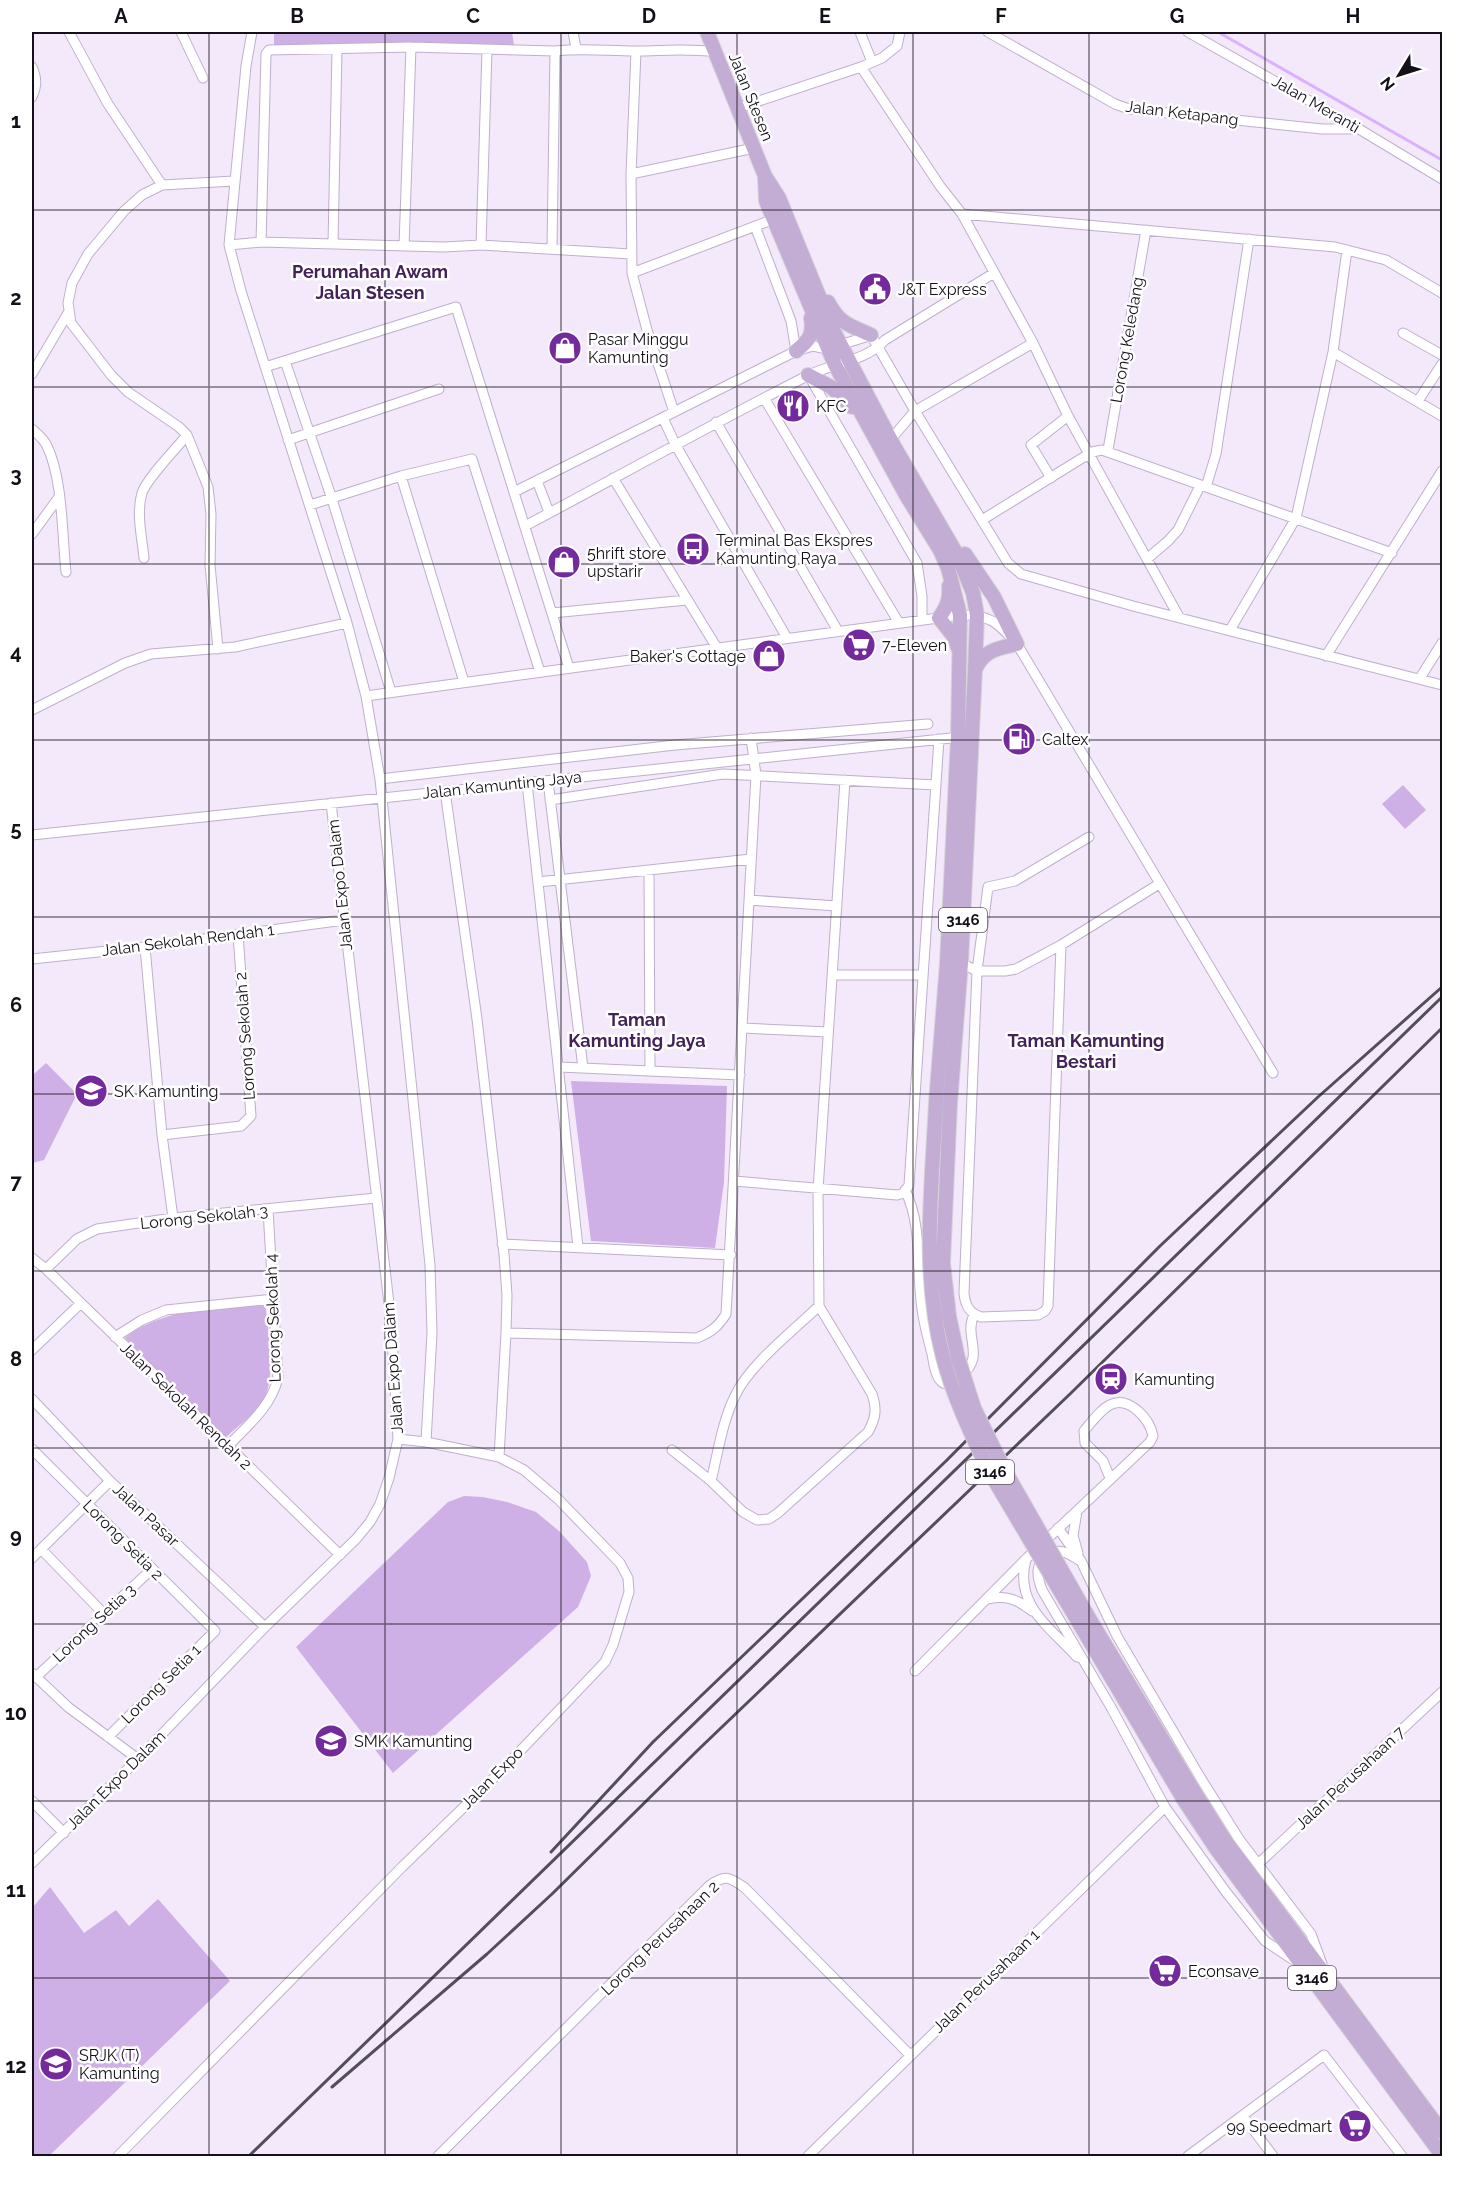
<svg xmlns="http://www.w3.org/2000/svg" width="1474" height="2188" font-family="Raleway,sans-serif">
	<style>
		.green { fill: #cfb0e6 }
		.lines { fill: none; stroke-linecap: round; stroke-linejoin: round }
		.stream { stroke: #dcb0fd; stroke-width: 3 }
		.minor-casing { stroke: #bfafcc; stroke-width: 11 }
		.primary-casing { stroke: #d5d4d6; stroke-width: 16 }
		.minor { stroke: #fff; stroke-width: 9 }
		.primary { stroke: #c4add5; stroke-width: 14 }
		.rail { stroke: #544d5a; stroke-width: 3 }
		.primary-bridge-casing { stroke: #d5d4d6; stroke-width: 16; stroke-linecap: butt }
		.primary-bridge { stroke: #c4add5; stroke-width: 14 }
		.grid { fill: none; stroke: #150f1a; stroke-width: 1.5; stroke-opacity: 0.55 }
		.labels { text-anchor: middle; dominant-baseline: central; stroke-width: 5; stroke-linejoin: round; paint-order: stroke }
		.shield { fill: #fff; stroke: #5b575f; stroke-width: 1.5 }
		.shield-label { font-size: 15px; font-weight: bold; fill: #150f1a }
		.street-label { font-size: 16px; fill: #150f1a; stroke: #fff }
		.poi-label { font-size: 16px; fill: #150f1a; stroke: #fff; text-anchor: start }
		.neighbourhood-label { font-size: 18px; font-weight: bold; fill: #442259; stroke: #fff }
		.neatline { fill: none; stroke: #150f1a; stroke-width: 2 }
		.grid-label { font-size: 20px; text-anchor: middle; font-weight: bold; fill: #150f1a }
	</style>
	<rect width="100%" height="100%" fill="#f3e9fb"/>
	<path class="green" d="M274,32H512L515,53L274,49Z
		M1403,785L1426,810L1405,829L1382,804Z
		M46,1063L77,1094L44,1160L32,1163V1072L34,1074Z
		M571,1081L727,1086L724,1182L715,1248L591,1241Z
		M265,1300C267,1326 278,1379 262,1402C253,1415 237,1427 225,1438L125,1338C160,1309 220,1307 265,1300Z
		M464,1496L483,1497L507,1502L536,1512L559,1531L587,1562L591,1576L578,1607L393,1773L296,1647L448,1502Z
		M50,1887L84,1933L116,1910L129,1926L158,1899L230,1981L49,2156H32V1908Z"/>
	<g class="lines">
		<path class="stream" d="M1218,32L1442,160"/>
		<defs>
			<path id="minor" d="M69,32L108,104L162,185
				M181,32L203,78
				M252,32L246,66L229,245L241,291L347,623L366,696L380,779L430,1265L432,1333L426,1442
				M573,32L576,48
				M860,32L872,62
				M988,32L1115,104L1129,109L1322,129H1359
				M1188,32L1359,129L1442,179
				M636,51L631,174L632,273L647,330L674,412
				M32,67C37,78 37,86 32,97
				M861,67L940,186L962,214L1033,343L1068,416L1179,617
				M738,108L861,67L882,58L897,46L900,32
				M631,174L754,148
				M962,214L1335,247L1386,260L1442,293
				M755,226L791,321L796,351
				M261,242L266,54L269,50L411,47L555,51C582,48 608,51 635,51C662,51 688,48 715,52
				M333,244L337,50
				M229,245L261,242L444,247L481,245L631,254
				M481,245L487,50
				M404,246L411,47
				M552,248L555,51
				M632,273L774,219
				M1403,333L1442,355
				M871,335L915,411L1008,563L1021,574L1133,606L1442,685
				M1333,352L1442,416
				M285,361L332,499L391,692
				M265,367L456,307L569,668
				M32,374L68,313
				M809,376L917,563L922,596V620
				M764,398L899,623
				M1418,401L1442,364
				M663,418L675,444L787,638
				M716,422L838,631
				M32,429C37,434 44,439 47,446C63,479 62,535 66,572
				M891,439L915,411L1033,343
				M288,440L439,389
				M1108,450L1146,230
				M401,476L464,682
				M613,478L717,648
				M1051,478L1031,445L1068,416
				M537,481L549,512
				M1206,487L1216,454L1249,239
				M514,492L796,351L813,346L827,349L872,335
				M310,505L401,476L472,459L540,672
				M982,520L1092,452L1102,450L1392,553
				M525,526C619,476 712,424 807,376C832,363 867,361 885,340L994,273
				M32,534L59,497
				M144,558C142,538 136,513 142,493C147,478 176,449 187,435
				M1148,558L1168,541L1178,530L1200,486
				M552,613L687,600
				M1230,630L1296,518L1333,352L1347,250
				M218,649L210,565L211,514L208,487L187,435L179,427L128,392L111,375L71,323L68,303L72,283L88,254L124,211L142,195L162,185L234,181
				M1326,656L1442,471
				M1420,678L1442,643
				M366,696L960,615C990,614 998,623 1017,644L1273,1073
				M32,710L125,663L151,654L235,647L347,623
				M380,779L675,745L928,724
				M548,781L583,1068
				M527,783L578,1247
				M445,791L477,1019L504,1254L507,1295L506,1333L499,1457
				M550,800L723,774L936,785
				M32,835L961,737
				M649,870L650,1071
				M538,882L751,859
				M749,900L837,906
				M1061,945L1048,1306L1045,1311L1038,1315L981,1317C969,1313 965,1305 964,1293L977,971L988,887L1015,881L1089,837
				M145,947L162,1135L173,1218
				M32,959L145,947L344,920
				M961,963L977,971H1005L1016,969L1061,945L1159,884
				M833,975H923
				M742,1028L828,1032
				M559,1067L740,1075
				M162,1135L241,1126L251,1116L238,934
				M734,1181L897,1195L904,1193L909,1185L939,739
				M905,1190C923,1226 916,1270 922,1309C924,1324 928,1339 932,1354C934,1364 935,1377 943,1383C949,1384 954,1380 960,1376C987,1357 963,1337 974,1315
				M502,1244L731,1255
				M32,1258L46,1269L340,1555
				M46,1269L77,1239L97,1229L173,1218L376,1198
				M506,1333L697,1338C711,1332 718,1327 726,1314L756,775L751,738
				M115,1337L142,1320L166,1310L274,1299
				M32,1350L81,1303
				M32,1399L110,1481L265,1627
				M228,1446C248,1425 271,1407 278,1378L268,1210
				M32,1449L215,1631L108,1737
				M672,1450L711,1481L743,1512L757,1520L769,1519L778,1513L868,1432C876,1418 877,1409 872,1394L819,1306
				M711,1481C718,1453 722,1422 735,1396C749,1365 794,1330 819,1306L818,1190L845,780
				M1077,1511L1073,1536L1078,1553
				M1058,1528L1081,1561L1117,1636L1200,1777L1239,1839L1311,1934L1322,1964
				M41,1549L104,1614
				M32,1558L110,1481
				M1026,1559C1014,1605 1049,1626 1077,1657
				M1081,1561C1075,1558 1069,1553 1063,1552C1057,1550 1054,1553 1049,1556C1034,1563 1037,1577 1042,1590L1112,1709L1165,1807L1226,1892L1265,1941L1295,1961
				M987,1599C1006,1595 1017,1599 1032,1611
				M915,1671L1027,1558L1150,1442L1153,1436C1151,1426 1146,1418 1138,1411C1114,1390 1100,1412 1084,1431L1085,1443L1103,1461L1110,1478
				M32,1673L68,1707L138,1759
				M36,1677L152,1569
				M32,1801L64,1833
				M32,1863L138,1759L265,1627L356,1539L370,1522L380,1504L389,1478L398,1439L391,1321L331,803
				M1258,1864L1442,1692
				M1243,2116L1273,2156
				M118,2156L402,1867L502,1770L605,1662L613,1645L629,1592L628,1578L620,1563L558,1499L524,1470L499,1457L426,1442L398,1439
				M438,2156L709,1886C725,1874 730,1877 745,1888L910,2055
				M808,2156L1165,1807
				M1188,2156L1324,2055L1402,2156"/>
			<path id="primary" d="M707,32L765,176L779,198L832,328L894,446L959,558L973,593L977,615L975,670L961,963L950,1104
				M765,178L766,201L835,365L906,495L940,550L948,568L960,615L958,737L947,963L936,1102
				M828,302C840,324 849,325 871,335
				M796,351C808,341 814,336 811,318
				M808,375L831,387L852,407
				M965,554L994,597L1017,644C999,648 984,650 976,668
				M949,586C950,599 947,607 939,618L955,638L958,648
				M1195,1793L1224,1839L1442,2132
				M1184,1800L1215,1847L1442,2155"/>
		</defs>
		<use href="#minor" class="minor-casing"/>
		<use href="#primary" class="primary-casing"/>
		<use href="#minor" class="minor"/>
		<use href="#primary" class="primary"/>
		<path class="rail" d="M551,1852L653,1742L946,1461L1160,1246L1318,1097L1442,987
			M332,2087L487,1954L552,1894L700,1748L1070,1394L1442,1028
			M249,2156L1442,997"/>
		<defs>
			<path id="primary-bridge" d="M936,1102C932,1186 921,1273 943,1357C953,1396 971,1434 989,1471L1184,1800
				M950,1104L943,1263L949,1316L958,1358L974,1408L1004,1469L1090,1620L1195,1793"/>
		</defs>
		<use href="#primary-bridge" class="primary-bridge-casing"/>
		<use href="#primary-bridge" class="primary-bridge"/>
	</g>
	<path class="grid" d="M209,32V2156M385,32V2156M561,32V2156M737,32V2156M913,32V2156M1089,32V2156M1265,32V2156M32,210H1442M32,387H1442M32,564H1442M32,740H1442M32,917H1442M32,1094H1442M32,1271H1442M32,1448H1442M32,1624H1442M32,1801H1442M32,1978H1442"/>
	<defs>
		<symbol id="civic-disc" viewBox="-11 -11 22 22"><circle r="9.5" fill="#742a9d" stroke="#fff"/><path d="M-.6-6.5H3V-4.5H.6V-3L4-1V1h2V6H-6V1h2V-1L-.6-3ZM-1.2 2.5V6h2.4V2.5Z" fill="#fff"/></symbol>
		<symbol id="shop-disc" viewBox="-11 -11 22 22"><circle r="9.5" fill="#742a9d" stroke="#fff"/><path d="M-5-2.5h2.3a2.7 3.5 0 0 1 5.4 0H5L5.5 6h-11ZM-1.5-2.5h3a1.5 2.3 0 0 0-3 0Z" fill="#fff"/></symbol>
		<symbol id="restaurant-disc" viewBox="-11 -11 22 22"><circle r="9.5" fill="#742a9d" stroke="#fff"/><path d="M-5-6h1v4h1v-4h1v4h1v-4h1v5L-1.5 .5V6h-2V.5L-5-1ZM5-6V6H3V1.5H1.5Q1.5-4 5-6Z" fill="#fff"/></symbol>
		<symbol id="bus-disc" viewBox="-11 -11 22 22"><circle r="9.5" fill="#742a9d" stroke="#fff"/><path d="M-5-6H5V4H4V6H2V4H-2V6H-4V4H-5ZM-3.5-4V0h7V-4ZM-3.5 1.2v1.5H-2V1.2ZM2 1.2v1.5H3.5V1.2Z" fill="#fff"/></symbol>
		<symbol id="supermarket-disc" viewBox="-11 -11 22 22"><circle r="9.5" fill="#742a9d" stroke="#fff"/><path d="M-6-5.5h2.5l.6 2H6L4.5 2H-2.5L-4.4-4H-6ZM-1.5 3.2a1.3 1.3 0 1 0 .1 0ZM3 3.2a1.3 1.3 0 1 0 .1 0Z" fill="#fff"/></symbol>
		<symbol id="fuel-disc" viewBox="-11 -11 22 22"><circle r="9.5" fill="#742a9d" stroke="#fff"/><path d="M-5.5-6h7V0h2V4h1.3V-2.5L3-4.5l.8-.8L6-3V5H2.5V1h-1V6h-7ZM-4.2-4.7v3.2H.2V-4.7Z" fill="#fff"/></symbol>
		<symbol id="school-disc" viewBox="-11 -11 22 22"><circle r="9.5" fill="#742a9d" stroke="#fff"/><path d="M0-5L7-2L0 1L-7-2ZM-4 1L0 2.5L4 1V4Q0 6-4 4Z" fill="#fff"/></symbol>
		<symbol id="station-disc" viewBox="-11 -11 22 22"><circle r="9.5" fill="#742a9d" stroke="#fff"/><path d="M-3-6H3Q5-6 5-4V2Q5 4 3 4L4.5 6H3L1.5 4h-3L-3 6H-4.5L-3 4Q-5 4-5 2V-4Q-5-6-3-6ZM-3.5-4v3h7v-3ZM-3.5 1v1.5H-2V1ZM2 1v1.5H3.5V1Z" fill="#fff"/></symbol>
	</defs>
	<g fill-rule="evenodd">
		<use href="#civic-disc" x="856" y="270" width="38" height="38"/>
		<use href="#shop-disc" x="546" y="329" width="38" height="38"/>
		<use href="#restaurant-disc" x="774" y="387" width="38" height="38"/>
		<use href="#bus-disc" x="674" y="530" width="38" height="38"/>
		<use href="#shop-disc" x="545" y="543" width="38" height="38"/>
		<use href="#supermarket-disc" x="840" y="626" width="38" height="38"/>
		<use href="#shop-disc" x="750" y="637" width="38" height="38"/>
		<use href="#fuel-disc" x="1000" y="720" width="38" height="38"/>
		<use href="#school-disc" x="72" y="1072" width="38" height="38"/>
		<use href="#station-disc" x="1092" y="1360" width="38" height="38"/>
		<use href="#school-disc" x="312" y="1722" width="38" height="38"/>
		<use href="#supermarket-disc" x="1146" y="1952" width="38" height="38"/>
		<use href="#school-disc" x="37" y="2045" width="38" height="38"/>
		<use href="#supermarket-disc" x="1336" y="2107" width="38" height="38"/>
	</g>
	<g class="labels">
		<g class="shield">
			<rect x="939" y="908" width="48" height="24" rx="4.5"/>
			<rect x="966" y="1460" width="48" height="24" rx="4.5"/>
			<rect x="1288" y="1966" width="48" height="24" rx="4.5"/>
		</g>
		<g class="shield-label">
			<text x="963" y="920">3146</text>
			<text x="990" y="1472">3146</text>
			<text x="1312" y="1978">3146</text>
		</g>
		<g class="street-label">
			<text transform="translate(751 97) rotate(68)">Jalan Stesen</text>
			<text transform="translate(1316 104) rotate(30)">Jalan Meranti</text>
			<text transform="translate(1182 113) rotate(7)">Jalan Ketapang</text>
			<text transform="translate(1127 340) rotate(-80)">Lorong Keledang</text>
			<text transform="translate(502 785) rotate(-6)">Jalan Kamunting Jaya</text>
			<text transform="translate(340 885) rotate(-96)">Jalan Expo Dalam</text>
			<text transform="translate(188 940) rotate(-7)">Jalan Sekolah Rendah 1</text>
			<text transform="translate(245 1036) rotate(-94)">Lorong Sekolah 2</text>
			<text transform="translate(204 1217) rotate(-6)">Lorong Sekolah 3</text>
			<text transform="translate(273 1318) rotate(-92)">Lorong Sekolah 4</text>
			<text transform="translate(393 1368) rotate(-94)">Jalan Expo Dalam</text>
			<text transform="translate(186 1406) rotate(44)">Jalan Sekolah Rendah 2</text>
			<text transform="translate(146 1515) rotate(43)">Jalan Pasar</text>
			<text transform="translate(123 1540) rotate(45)">Lorong Setia 2</text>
			<text transform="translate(94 1623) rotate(-43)">Lorong Setia 3</text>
			<text transform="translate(161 1684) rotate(-45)">Lorong Setia 1</text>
			<text transform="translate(492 1778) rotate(-45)">Jalan Expo</text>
			<text transform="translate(1350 1778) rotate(-43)">Jalan Perusahaan 7</text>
			<text transform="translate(116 1780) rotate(-45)">Jalan Expo Dalam</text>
			<text transform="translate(660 1938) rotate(-44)">Lorong Perusahaan 2</text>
			<text transform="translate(986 1981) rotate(-44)">Jalan Perusahaan 1</text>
		</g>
		<g class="poi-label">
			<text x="898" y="289">J&amp;T Express</text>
			<text x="588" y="339">Pasar Minggu<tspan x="588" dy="18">Kamunting</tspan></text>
			<text x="816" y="406">KFC</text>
			<text x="716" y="540">Terminal Bas Ekspres<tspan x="716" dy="18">Kamunting Raya</tspan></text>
			<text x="587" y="553">5hrift store<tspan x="587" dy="18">upstarir</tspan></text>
			<text x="882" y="645">7-Eleven</text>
			<text x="746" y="656" text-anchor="end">Baker's Cottage</text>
			<text x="1042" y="739">Caltex</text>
			<text x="114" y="1091">SK Kamunting</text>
			<text x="1134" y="1379">Kamunting</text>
			<text x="354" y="1741">SMK Kamunting</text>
			<text x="1188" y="1971">Econsave</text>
			<text x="79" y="2055">SRJK (T)<tspan x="79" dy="18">Kamunting</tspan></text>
			<text x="1332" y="2126" text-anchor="end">99 Speedmart</text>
		</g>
		<g class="neighbourhood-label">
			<text x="370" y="271">Perumahan Awam<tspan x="370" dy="21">Jalan Stesen</tspan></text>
			<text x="637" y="1019">Taman<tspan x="637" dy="21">Kamunting Jaya</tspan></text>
			<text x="1086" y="1040">Taman Kamunting<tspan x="1086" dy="21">Bestari</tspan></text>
		</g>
	</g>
	<rect width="1474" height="2188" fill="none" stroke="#ffffff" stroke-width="66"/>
	<g transform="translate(1399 75) rotate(232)" stroke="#ffffff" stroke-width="4.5" paint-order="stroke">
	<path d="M0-4.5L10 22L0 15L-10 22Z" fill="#150f1a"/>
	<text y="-9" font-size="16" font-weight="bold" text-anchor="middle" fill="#150f1a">N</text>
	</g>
	<rect x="33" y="33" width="1408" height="2122" class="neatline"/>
	<g class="grid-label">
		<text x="121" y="23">A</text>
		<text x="297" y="23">B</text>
		<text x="473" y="23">C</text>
		<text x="649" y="23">D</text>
		<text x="825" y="23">E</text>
		<text x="1001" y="23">F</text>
		<text x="1177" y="23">G</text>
		<text x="1353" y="23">H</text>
		<text x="16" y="128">1</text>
		<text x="16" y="305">2</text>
		<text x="16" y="482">3</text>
		<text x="16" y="659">4</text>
		<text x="16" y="836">5</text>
		<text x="16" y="1012">6</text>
		<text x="16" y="1189">7</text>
		<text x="16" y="1366">8</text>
		<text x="16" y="1543">9</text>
		<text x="16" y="1720">10</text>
		<text x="16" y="1897">11</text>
		<text x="16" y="2073">12</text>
	</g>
</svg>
